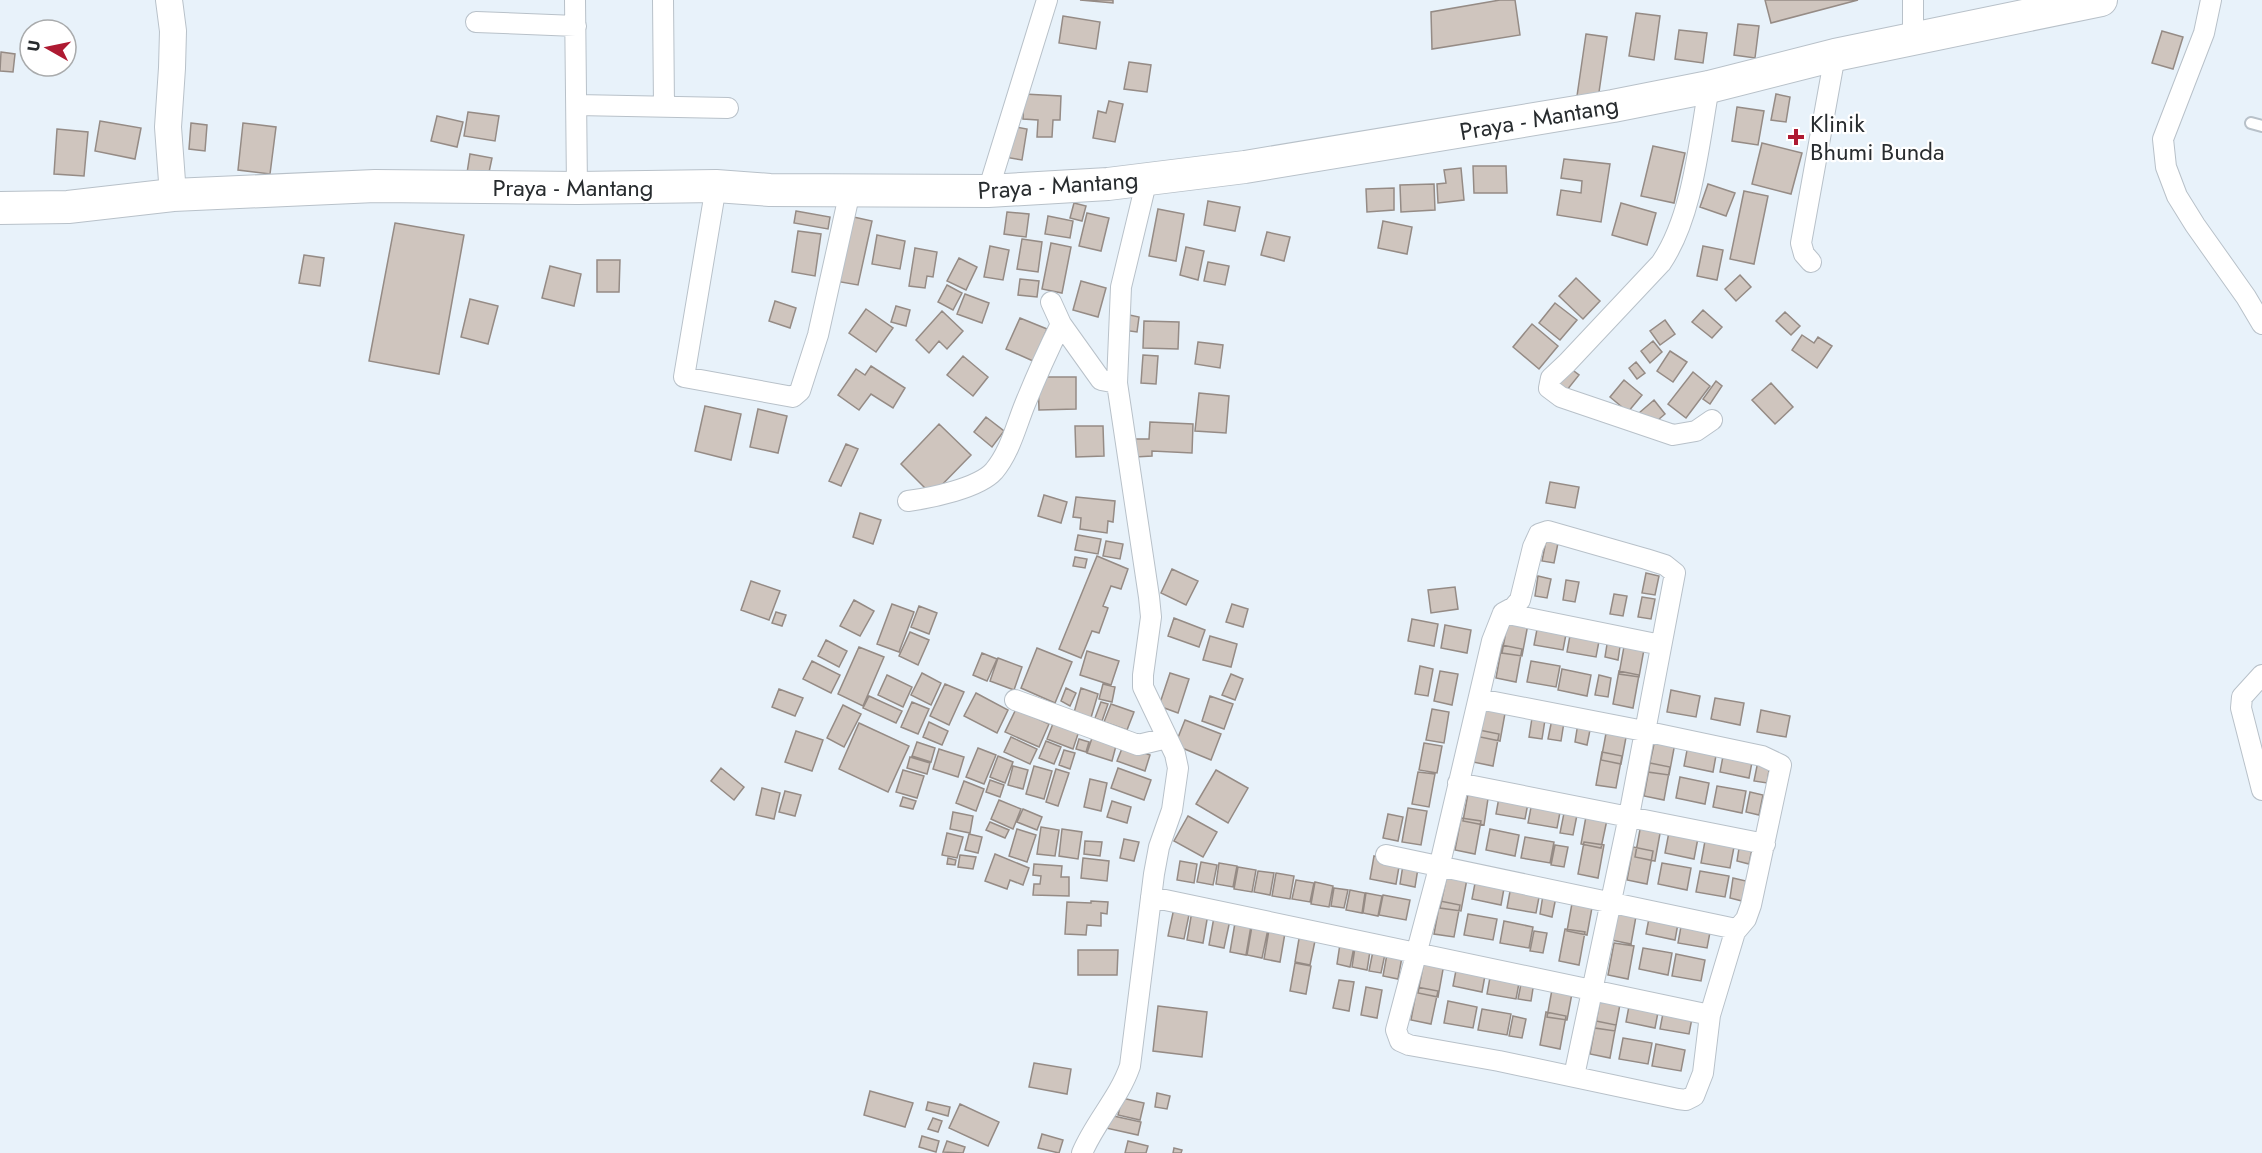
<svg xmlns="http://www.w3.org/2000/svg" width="2262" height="1153" font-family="Jost,sans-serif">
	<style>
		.building { fill: #cfc5be; stroke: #958b85; stroke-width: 1.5 }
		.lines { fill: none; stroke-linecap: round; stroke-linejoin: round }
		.service-casing { stroke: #b8c1c9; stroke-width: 14 }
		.minor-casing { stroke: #b8c1c9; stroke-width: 22 }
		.tertiary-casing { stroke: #b8c1c9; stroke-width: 28 }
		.primary-casing { stroke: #b8c1c9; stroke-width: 34 }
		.service { stroke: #fff; stroke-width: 10 }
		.minor { stroke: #fff; stroke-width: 20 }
		.tertiary { stroke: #fff; stroke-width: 26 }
		.primary { stroke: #fff; stroke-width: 32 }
		.poi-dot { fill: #ae1a32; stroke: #fff; stroke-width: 2 }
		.labels { text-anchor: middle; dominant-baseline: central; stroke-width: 4.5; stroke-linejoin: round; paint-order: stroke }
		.street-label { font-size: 24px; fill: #282c2f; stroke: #fff }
		.poi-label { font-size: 24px; fill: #282c2f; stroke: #fff; text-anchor: start }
	</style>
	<rect width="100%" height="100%" fill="#e8f2fa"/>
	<path class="building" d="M1080,0H1113V3Z
		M1500,0H1515L1520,35L1432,49L1431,12Z
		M1765,0H1858L1771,23Z
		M1636,13L1660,16L1654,60L1629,56Z
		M1063,16L1100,22L1096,49L1059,43Z
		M1738,24L1759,26L1755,58L1734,55Z
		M1679,30L1707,33L1703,63L1675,59Z
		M2162,31L2183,37L2173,69L2152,63Z
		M1586,34L1607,37L1598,99L1577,96Z
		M1,52L15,54L13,72L0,71Z
		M1129,62L1151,65L1147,92L1124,89Z
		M1024,94L1061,96L1060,120H1053L1052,137H1037L1038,120L1023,119Z
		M1776,94L1790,97L1786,122L1771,120Z
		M1109,101L1123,104L1115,142L1093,138L1098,111L1106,113Z
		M1737,107L1764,111L1758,145L1732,141Z
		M468,112L499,116L495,141L464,136Z
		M437,116L463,122L457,147L431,141Z
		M100,121L141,128L135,159L95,151Z
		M191,123L207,125L205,151L189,149Z
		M243,123L276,127L270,174L238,170Z
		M1010,126L1027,129L1022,160L1004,157Z
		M57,129L88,132L84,176L54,174Z
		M1762,143L1802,153L1791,194L1752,184Z
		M1653,146L1685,153L1674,203L1641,196Z
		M470,154L492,158L488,177L467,173Z
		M1564,159L1610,164L1601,222L1557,215L1561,190L1581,193L1582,181L1561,178Z
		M1473,166H1506L1507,193H1474Z
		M1461,168L1464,200L1438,203L1437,184L1446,183L1444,170Z
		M1434,184L1435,210L1401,212L1400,185Z
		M1708,184L1735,193L1726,216L1700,207Z
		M1394,188V210L1367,212L1366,189Z
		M1744,191L1768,196L1754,264L1730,259Z
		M1208,201L1240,207L1235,231L1204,225Z
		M1074,203L1086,206L1082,221L1070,218Z
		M1621,203L1656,213L1647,245L1612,235Z
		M1158,209L1184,214L1176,261L1149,256Z
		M796,211L830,217L828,229L794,223Z
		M1007,212L1029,214L1026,237L1004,234Z
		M1087,213L1109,218L1101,251L1079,246Z
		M849,216L872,221L858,285L835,281Z
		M1048,216L1073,221L1070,238L1045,234Z
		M1383,221L1412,227L1407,254L1378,248Z
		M395,223L464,235L439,374L369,361Z
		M798,231L821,234L815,276L792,272Z
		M1267,232L1290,237L1284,261L1261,255Z
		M877,235L905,241L900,269L872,264Z
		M1022,239L1042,242L1038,272L1017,269Z
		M1051,243L1071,247L1062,293L1042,289Z
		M990,246L1009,250L1003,280L984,277Z
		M1703,246L1723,250L1717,280L1697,276Z
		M1186,247L1204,251L1198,280L1180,275Z
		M915,248L937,252L933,277L927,276L925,288L909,286Z
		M304,255L324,258L320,286L299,283Z
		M959,258L977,267L966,290L947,281Z
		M597,260H620L619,292H597Z
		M1208,262L1229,266L1225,285L1204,281Z
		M550,266L581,274L574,306L542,298Z
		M1740,275L1751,287L1736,301L1725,289Z
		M1576,278L1600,301L1583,319L1559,296Z
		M1020,279L1039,281L1037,297L1018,295Z
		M1081,281L1106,288L1098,317L1073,310Z
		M947,285L962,293L953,310L938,302Z
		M965,294L989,303L982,323L957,314Z
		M470,299L498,306L488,344L461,337Z
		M775,301L796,308L790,328L769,321Z
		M1555,303L1577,320L1560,340L1539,323Z
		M896,306L910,310L906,326L891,322Z
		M866,309L893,328L876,352L849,333Z
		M1703,310L1722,327L1712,338L1692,322Z
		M942,311L963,331L947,349L939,341L929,353L916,340Z
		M1785,312L1800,326L1791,335L1776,321Z
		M1125,314L1139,317L1137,332L1123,330Z
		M1020,318L1047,329L1033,361L1006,349Z
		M1665,320L1675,334L1660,345L1650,331Z
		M1144,321L1179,322L1178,349L1143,348Z
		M1532,324L1558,346L1539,369L1513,347Z
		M1802,335L1814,343L1818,337L1832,346L1817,368L1792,350Z
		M1653,341L1662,352L1650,363L1641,351Z
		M1198,342L1223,345L1220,368L1195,364Z
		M1670,351L1687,362L1673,382L1657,371Z
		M1143,355L1158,356L1156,384L1141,383Z
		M963,356L988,377L973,396L947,375Z
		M1636,362L1645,373L1637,379L1629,368Z
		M871,366L905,388L893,408L871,394L859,410L838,395L856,369L865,375Z
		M1570,368L1579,375L1567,390L1558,383Z
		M1693,372L1710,386L1686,418L1668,404Z
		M1038,377H1076V409L1039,410Z
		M1624,380L1642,395L1628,412L1610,397Z
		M1716,381L1722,386L1710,404L1703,399Z
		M1771,383L1793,407L1775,424L1752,400Z
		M1199,393L1229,396L1226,433L1195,431Z
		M1654,400L1665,414L1651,426L1639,413Z
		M705,406L741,414L731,460L695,451Z
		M758,409L787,416L778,453L750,447Z
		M986,417L1004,431L992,447L974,432Z
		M1150,422L1193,424L1192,453L1152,451V456L1135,457V439H1149Z
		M939,424L971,455L932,495L901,464Z
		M1075,426H1103L1104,456L1076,457Z
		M846,444L858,449L841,486L829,481Z
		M1550,482L1579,487L1575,508L1546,503Z
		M1044,495L1067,502L1061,523L1038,516Z
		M1076,497L1115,501L1113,522L1108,521L1107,533L1080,529L1081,518L1073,517Z
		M860,513L881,520L873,544L853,537Z
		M1078,535L1101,539L1098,554L1075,550Z
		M1106,541L1123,544L1120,559L1103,556Z
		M1546,541L1558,543L1554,563L1542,561Z
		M1097,556L1128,569L1121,589L1111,586L1103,606L1108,608L1099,633L1092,631L1081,658L1059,649Z
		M1075,557L1087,559L1085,568L1073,566Z
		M1172,569L1198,581L1186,605L1161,593Z
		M1646,573L1659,576L1655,595L1642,593Z
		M1538,576L1551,579L1547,598L1535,596Z
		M1566,580L1579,582L1575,602L1563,600Z
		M751,581L780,591L769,620L741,610Z
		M1455,587L1458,609L1431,613L1428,590Z
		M1614,594L1627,596L1623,616L1610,614Z
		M1642,597L1655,599L1651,619L1638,617Z
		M854,600L874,611L860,636L840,626Z
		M892,604L914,612L899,652L877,644Z
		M1232,604L1248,609L1243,627L1226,622Z
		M919,606L937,613L929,634L911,627Z
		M776,612L786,615L782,626L772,623Z
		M1174,618L1205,630L1199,647L1168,636Z
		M1412,619L1438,624L1434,646L1408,641Z
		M1508,620L1528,624L1522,656L1502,653Z
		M1538,624L1567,629L1563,650L1534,645Z
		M1445,625L1471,630L1467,653L1441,648Z
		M1571,630L1600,636L1596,657L1567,652Z
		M910,632L929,640L918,665L899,656Z
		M1210,636L1237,644L1231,667L1203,660Z
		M1608,638L1621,640L1618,660L1605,657Z
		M826,640L847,651L839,667L818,656Z
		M1625,641L1645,644L1639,677L1619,674Z
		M1502,645L1522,649L1516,682L1496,678Z
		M859,647L884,657L863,706L838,694Z
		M1037,648L1072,662L1055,703L1021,688Z
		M1087,651L1119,661L1111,685L1080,675Z
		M982,653L997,659L987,681L973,675Z
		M998,658L1022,667L1014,690L990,681Z
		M812,661L840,675L831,693L803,679Z
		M1531,661L1560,666L1556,687L1527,682Z
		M1420,666L1433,669L1428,696L1415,694Z
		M1562,669L1591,675L1587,696L1558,690Z
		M1440,671L1458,674L1452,705L1434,701Z
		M1619,671L1639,675L1633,708L1613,704Z
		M922,673L941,683L931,705L911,695Z
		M1170,673L1189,679L1178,713L1159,706Z
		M1231,674L1243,679L1235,700L1222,695Z
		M887,675L912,687L903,707L878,695Z
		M1599,675L1611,678L1608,697L1595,695Z
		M945,684L964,692L949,725L930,716Z
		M1103,684L1115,687L1112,702L1099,699Z
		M1066,688L1076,693L1070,706L1061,701Z
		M1081,688L1098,694L1090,721L1073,716Z
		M779,689L803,698L795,716L772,707Z
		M1671,690L1700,696L1696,717L1667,712Z
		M976,693L1008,710L997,733L964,716Z
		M869,696L902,711L896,723L863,708Z
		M1210,696L1233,704L1224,729L1202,721Z
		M1715,698L1744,703L1740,725L1711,719Z
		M912,702L929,709L918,734L901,727Z
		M1101,702L1108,704L1102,721L1095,718Z
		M1111,704L1134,712L1127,730L1104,722Z
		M843,705L861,714L844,747L827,738Z
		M1486,705L1506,708L1500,741L1480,737Z
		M1016,709L1049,724L1039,747L1005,732Z
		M1432,709L1449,712L1444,743L1426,740Z
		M1761,710L1790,716L1786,737L1757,732Z
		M1532,718L1545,720L1542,739L1529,737Z
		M1552,719L1564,722L1561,741L1548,739Z
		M1185,720L1221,734L1211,760L1175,745Z
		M1054,721L1079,731L1073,749L1047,739Z
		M929,722L948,731L942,745L923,737Z
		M859,723L909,746L888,792L839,769Z
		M1578,723L1591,725L1587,745L1575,742Z
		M1607,728L1627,732L1621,764L1601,760Z
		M1479,730L1499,734L1493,766L1473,762Z
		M796,731L823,740L812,771L785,762Z
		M1093,735L1117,742L1112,761L1087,753Z
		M1011,737L1037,749L1030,764L1004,752Z
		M1079,739L1089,742L1086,752L1076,749Z
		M1655,739L1675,743L1669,775L1648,772Z
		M1046,741L1061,747L1054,764L1039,758Z
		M917,742L935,748L931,762L912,756Z
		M1424,743L1442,746L1437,773L1419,770Z
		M1688,745L1717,750L1713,772L1684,766Z
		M1123,746L1150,755L1145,771L1117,761Z
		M978,748L996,755L984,784L966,777Z
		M939,749L964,757L958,777L933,769Z
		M1064,750L1075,753L1070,769L1059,765Z
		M1724,751L1753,757L1749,778L1720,772Z
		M1602,752L1622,756L1616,788L1596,785Z
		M998,756L1013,762L1005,783L990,777Z
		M910,757L930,763L927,774L907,768Z
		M1758,761L1770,764L1767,783L1754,781Z
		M1650,763L1670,767L1664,800L1644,796Z
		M1013,766L1028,770L1023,789L1008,785Z
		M1034,766L1052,771L1044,799L1026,794Z
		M721,768L744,787L734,800L711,781Z
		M1118,768L1151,780L1144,800L1111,788Z
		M1056,769L1069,773L1058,806L1046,802Z
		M903,770L924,776L917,798L896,792Z
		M1216,770L1248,788L1228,823L1196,804Z
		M1418,772L1435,774L1429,807L1412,804Z
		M1680,777L1709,783L1705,804L1676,798Z
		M1090,779L1107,783L1101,811L1084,807Z
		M990,780L1004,785L1000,797L986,792Z
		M964,781L984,789L976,811L956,803Z
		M1717,786L1746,791L1742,813L1713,807Z
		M762,788L780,793L774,819L756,815Z
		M1469,788L1489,792L1484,825L1463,821Z
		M785,791L801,795L795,816L779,812Z
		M1500,792L1529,798L1525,819L1496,814Z
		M1750,792L1763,795L1759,815L1746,812Z
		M903,797L916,801L913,809L900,806Z
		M999,800L1021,809L1013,829L991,819Z
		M1112,801L1131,807L1127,823L1107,817Z
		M1532,802L1561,807L1557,828L1528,823Z
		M1408,808L1427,811L1421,845L1402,842Z
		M1023,809L1042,817L1037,830L1017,822Z
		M1587,811L1608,815L1601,848L1581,844Z
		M953,812L973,816L970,833L950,829Z
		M1564,813L1577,815L1573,835L1560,833Z
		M1388,814L1403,817L1398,841L1383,838Z
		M1188,816L1217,832L1203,857L1174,841Z
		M1461,818L1481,821L1475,854L1455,850Z
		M990,822L1009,830L1005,838L986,830Z
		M1641,824L1661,828L1655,861L1635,857Z
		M1041,827L1059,830L1055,856L1037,854Z
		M1017,829L1036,835L1027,862L1009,856Z
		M1062,829L1082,832L1078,859L1059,856Z
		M1490,829L1519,835L1515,856L1486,850Z
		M1669,832L1698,838L1694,859L1665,853Z
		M947,833L963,837L957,858L942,855Z
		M969,834L982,837L978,853L965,850Z
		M1525,837L1554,842L1550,863L1521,858Z
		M1124,839L1139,842L1134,861L1120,858Z
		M1085,841L1102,842L1100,856L1084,854Z
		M1705,841L1734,847L1730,868L1701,863Z
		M1584,842L1604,845L1598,878L1578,874Z
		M1740,842L1753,844L1749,864L1737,861Z
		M1555,845L1568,847L1564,867L1551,865Z
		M1633,847L1653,851L1647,884L1627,880Z
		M995,854L1029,868L1023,885L1010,880L1007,889L985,881Z
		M960,855L976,857L973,869L958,867Z
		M1374,856L1400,861L1396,884L1370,879Z
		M948,858L956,860L955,865L947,864Z
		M1083,858L1109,861L1107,881L1081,878Z
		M1180,861L1197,864L1194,883L1177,880Z
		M1201,862L1217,865L1213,885L1197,882Z
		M1219,863L1237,866L1233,887L1216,884Z
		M1662,863L1691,868L1687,890L1658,884Z
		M1034,864L1062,866L1061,877H1069V896L1033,895L1034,884H1040L1041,876L1033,875Z
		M1403,865L1418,868L1415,887L1400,884Z
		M1238,867L1256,870L1252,892L1234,889Z
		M1258,871L1274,873L1270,895L1254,892Z
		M1700,871L1729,876L1725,897L1696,892Z
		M1276,873L1294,876L1290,899L1272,896Z
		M1447,875L1467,879L1461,911L1440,908Z
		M1476,878L1505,883L1501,905L1472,899Z
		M1733,878L1746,881L1742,901L1730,898Z
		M1296,880L1314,883L1310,902L1292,899Z
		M1315,882L1333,886L1329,907L1311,904Z
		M1511,886L1540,892L1536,913L1507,908Z
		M1334,888L1348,890L1344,908L1331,906Z
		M1350,890L1365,893L1362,913L1346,910Z
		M1366,893L1382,896L1378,916L1363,913Z
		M1383,895L1410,900L1406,920L1379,915Z
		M1543,895L1556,897L1552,917L1540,914Z
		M1573,898L1593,902L1587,935L1567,931Z
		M1091,901L1108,902L1107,914L1101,913V926L1087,925L1086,935L1065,934L1067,902L1091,903Z
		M1440,901L1460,905L1454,937L1434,934Z
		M1174,908L1190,910L1184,939L1168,936Z
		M1617,908L1637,911L1631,944L1611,940Z
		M1192,911L1208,914L1203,943L1187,940Z
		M1650,913L1679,918L1675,940L1646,934Z
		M1468,914L1497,919L1493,940L1464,935Z
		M1214,917L1230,920L1224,948L1209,945Z
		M1504,921L1533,927L1529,948L1500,943Z
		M1682,921L1711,927L1707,948L1678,943Z
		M1235,923L1251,926L1246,955L1230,952Z
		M1252,926L1268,929L1262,958L1247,955Z
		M1565,929L1585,932L1579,965L1559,961Z
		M1269,930L1285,933L1280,962L1264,959Z
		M1534,931L1547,933L1543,953L1530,951Z
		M1300,933L1316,936L1310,965L1295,962Z
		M1614,943L1634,946L1628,979L1608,975Z
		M1340,944L1354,947L1350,967L1337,964Z
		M1355,948L1370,951L1367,970L1352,967Z
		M1643,948L1672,953L1668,975L1639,969Z
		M1078,950H1118L1117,975H1078Z
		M1373,951L1385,954L1381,973L1369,971Z
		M1387,954L1402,957L1398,979L1383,976Z
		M1676,954L1705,960L1701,981L1672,976Z
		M1424,961L1444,964L1438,997L1418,993Z
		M1295,963L1311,966L1306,994L1290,991Z
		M1457,965L1486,970L1482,992L1453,986Z
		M1491,972L1520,978L1516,999L1487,994Z
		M1522,979L1534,982L1531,1001L1518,999Z
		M1339,980L1354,982L1349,1011L1333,1008Z
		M1553,984L1573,988L1567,1020L1547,1017Z
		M1366,987L1382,990L1377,1018L1361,1015Z
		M1417,987L1438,991L1431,1024L1411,1020Z
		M1601,995L1621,999L1615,1031L1595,1028Z
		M1448,1001L1477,1007L1473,1028L1444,1023Z
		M1630,1001L1659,1007L1655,1028L1626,1022Z
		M1158,1006L1207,1012L1202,1057L1153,1051Z
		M1664,1008L1693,1013L1689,1034L1660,1029Z
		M1482,1009L1511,1014L1507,1035L1478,1030Z
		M1546,1012L1566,1016L1560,1049L1540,1045Z
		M1513,1016L1526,1019L1522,1038L1509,1036Z
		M1596,1021L1616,1025L1610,1058L1590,1054Z
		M1623,1038L1652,1043L1648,1064L1619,1059Z
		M1656,1044L1685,1050L1681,1071L1652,1066Z
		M1034,1063L1071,1069L1067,1094L1029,1087Z
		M870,1091L913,1103L905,1127L864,1115Z
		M1157,1093L1170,1096L1167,1109L1155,1107Z
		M1122,1098L1144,1103L1140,1120L1118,1115Z
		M928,1102L950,1107L948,1116L926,1110Z
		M960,1104L999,1122L988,1146L949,1128Z
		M1109,1115L1141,1122L1138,1135L1106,1128Z
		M933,1118L942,1121L938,1132L928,1129Z
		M1042,1134L1063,1140L1059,1153L1038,1148Z
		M922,1136L939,1141L936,1152L919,1147Z
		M947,1141L965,1147L963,1153L943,1152Z
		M1128,1141L1148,1146L1146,1153H1125Z
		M1174,1148L1182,1150L1181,1153H1173Z"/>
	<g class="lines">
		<defs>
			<path id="service" d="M2251,123L2262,126"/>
			<path id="minor" d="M575,0L577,188
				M663,0L664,106
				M1913,0V39
				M2211,0L2204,33L2163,139L2166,167L2177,196L2195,225L2246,297L2262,324
				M476,22L576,26
				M1709,87C1699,142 1693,216 1661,263L1567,363L1551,378L1549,388L1561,397L1673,435L1696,431L1712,420
				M577,105L728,108
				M716,186L684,377L793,397L800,391L818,335L850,191
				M988,191L1047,0
				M1811,262L1804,254L1801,243L1835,55
				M1051,302L1061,324L1101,380L1117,383
				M908,501C931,498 979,488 994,471C1010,452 1016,426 1025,404C1036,377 1048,350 1061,324
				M1503,613L1661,645
				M2262,675L2242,697L2241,708L2262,790
				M1479,699L1644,731L1762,756L1781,765L1751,905L1746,919L1735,932L1710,1015L1703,1073L1694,1096L1686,1100L1678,1099L1499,1061L1409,1045L1400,1041L1396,1030L1439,868L1492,641L1503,613L1514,607L1520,600L1533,547L1539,534L1548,531L1646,559L1665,565L1675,573L1629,816L1574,1076
				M1015,700L1138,745L1167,738
				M1458,783L1765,844
				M1386,855L1736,929
				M1151,897L1710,1015
				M1082,1153C1095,1122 1119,1098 1130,1066L1154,874L1159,847L1172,810L1178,768L1175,754L1143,687V675L1151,617L1149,597L1117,383L1121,287L1147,179"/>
			<path id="tertiary" d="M169,0L173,31L172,68L168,127L173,195"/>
			<path id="primary" d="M0,208L68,207L173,195L375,186L577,188L716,186L770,190L988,191L1108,184L1245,167L1613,106L1709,87L1835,55L2101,0"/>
		</defs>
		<use href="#service" class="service-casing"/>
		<use href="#minor" class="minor-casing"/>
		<use href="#tertiary" class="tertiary-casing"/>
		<use href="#primary" class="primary-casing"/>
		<use href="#service" class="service"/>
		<use href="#minor" class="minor"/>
		<use href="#tertiary" class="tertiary"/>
		<use href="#primary" class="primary"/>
	</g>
	<path class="poi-dot" d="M1793 128h6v6h6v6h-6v6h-6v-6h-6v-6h6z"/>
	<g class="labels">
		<g class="street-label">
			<text transform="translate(1539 118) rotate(-10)">Praya - Mantang</text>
			<text transform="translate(1058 185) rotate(-4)">Praya - Mantang</text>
			<text x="573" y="187">Praya - Mantang</text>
		</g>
		<g class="poi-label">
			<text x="1810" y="123">Klinik<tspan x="1810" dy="28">Bhumi Bunda</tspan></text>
		</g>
	</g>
	<g transform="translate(48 48) rotate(279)"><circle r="28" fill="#ffffff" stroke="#a9abac" stroke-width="1.5"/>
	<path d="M0-4.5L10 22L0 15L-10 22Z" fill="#ae1a32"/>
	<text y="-9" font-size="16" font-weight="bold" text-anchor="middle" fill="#282c2f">U</text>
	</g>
</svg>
